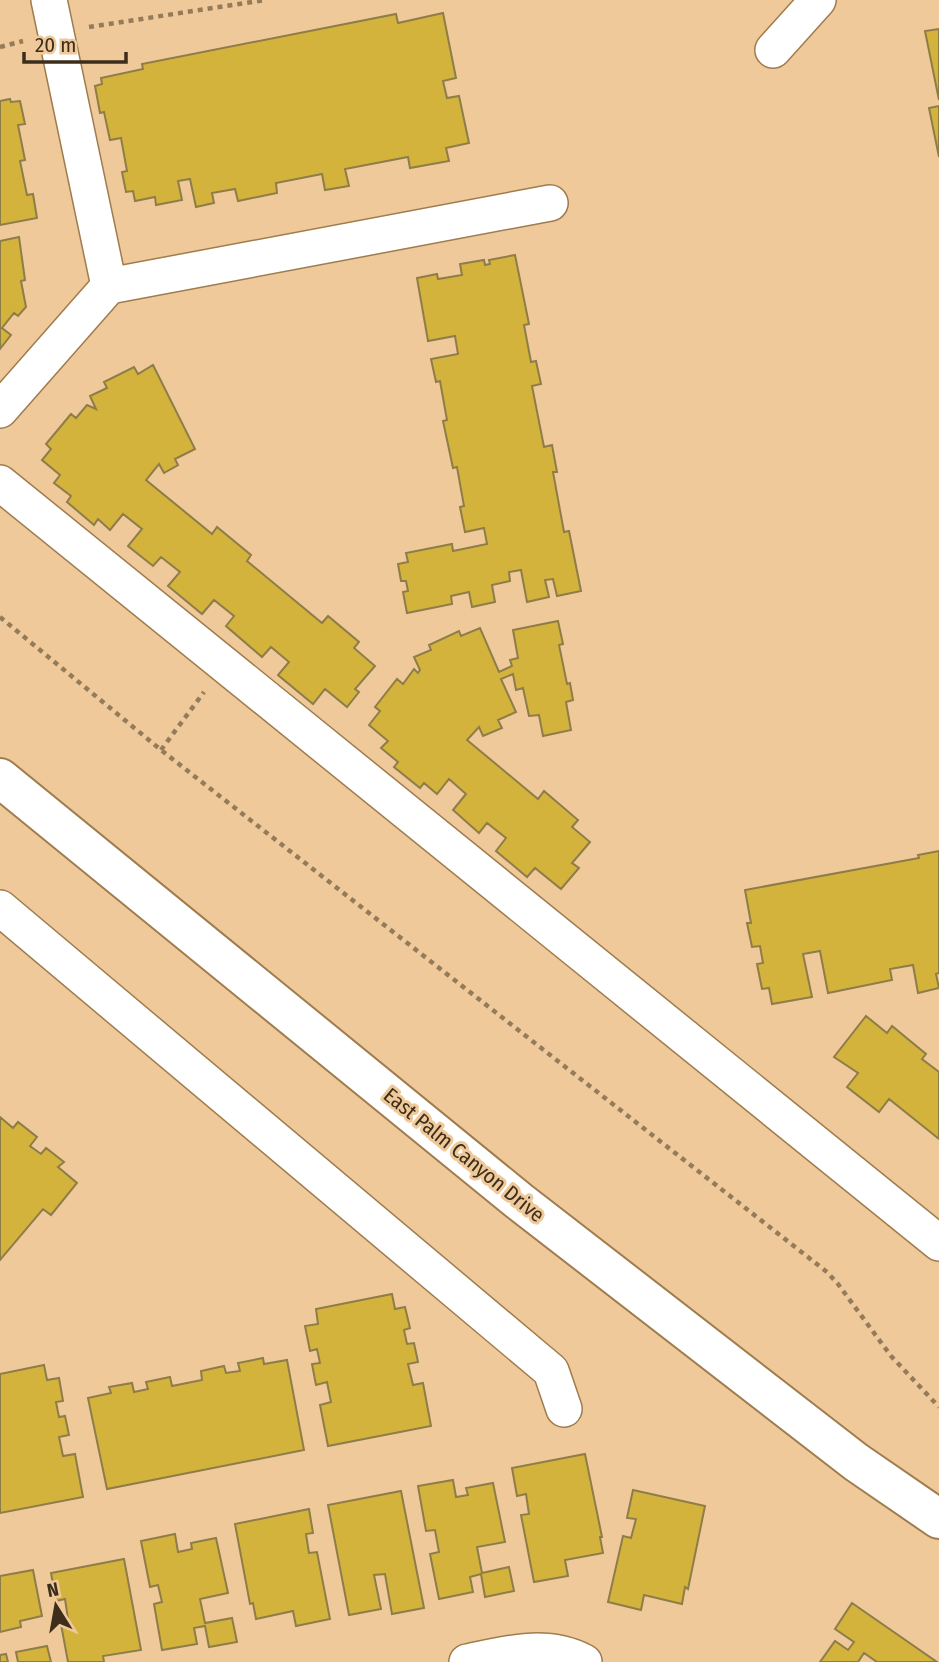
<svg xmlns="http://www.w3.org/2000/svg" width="939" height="1662" font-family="'Fira Sans Condensed',sans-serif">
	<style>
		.building { fill: #d4b33d; stroke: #8e7d48; stroke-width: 2 }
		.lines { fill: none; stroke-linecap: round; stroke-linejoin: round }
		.minor-casing { stroke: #9f7c4e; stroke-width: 38 }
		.major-casing { stroke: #9f7c4e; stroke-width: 42 }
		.path { stroke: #947b5a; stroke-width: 4.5; stroke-dasharray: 5 5; stroke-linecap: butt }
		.minor { stroke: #fff; stroke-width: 35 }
		.major { stroke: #fff; stroke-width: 38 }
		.labels { text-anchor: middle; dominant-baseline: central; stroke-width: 6; stroke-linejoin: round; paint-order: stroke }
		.street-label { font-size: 21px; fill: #3c2e1b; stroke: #efc99a }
	</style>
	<rect width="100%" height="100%" fill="#efc99a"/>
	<path class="building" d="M443,13L456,78L443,81L447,98L459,96L469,143L446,148L449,161L410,168L408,157L345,169L349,186L325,190L322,174L276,183L277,193L238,201L235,189L212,193L214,203L196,207L190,179L178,181L182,200L156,205L155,197L135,201L133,191L126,192L122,172L127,171L121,138L110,140L104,112L100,113L95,86L102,84L101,78L143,69L142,64L396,14L398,23Z
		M939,29V100L925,31Z
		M10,99L11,102L20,101L25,124L18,125L25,160L20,161L27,195L33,194L37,218L0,225V101Z
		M939,106V157L929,108Z
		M19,237L25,280L21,281L26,307L18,316L14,313L2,328L11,335L0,349V241Z
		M515,255L529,324L524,325L531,362L536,361L541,384L532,386L544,447L552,445L557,472H553L564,532L569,531L581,591L557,596L553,579L545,580L549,597L527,602L521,570L509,572L510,581L492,585L495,602L472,607L469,592L451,596L452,604L407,613L403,592L408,591L406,581H401L398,564L408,562L406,553L452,544L453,551L487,544L484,528L465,532L460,507L464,506L457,467L453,468L443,421L447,420L440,381L436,382L431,359L458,354L455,336L428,341L417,278L437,274L438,279L462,275L460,264L484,260L485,265L490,264L489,260Z
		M153,365L195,449L175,459L178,465L164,473L159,464L146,480L212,534L217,527L251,555L247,561L322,623L328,616L359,642L354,648L375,666L355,689L359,692L347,707L325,689L313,704L278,675L289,662L271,647L262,657L226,626L234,616L214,600L202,614L168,586L180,572L161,557L153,566L128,546L142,529L123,514L110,530L98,519L94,525L67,502L71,496L54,483L60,475L42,460L51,449L46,444L71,414L76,418L87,405L96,409L90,396L107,388L104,382L134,367L138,374Z
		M558,621L563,644L559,645L567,684L570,683L573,700L566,702L571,730L543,736L539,715L529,716L523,688L516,690L513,674L501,679L516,712L498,720L502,728L483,736L479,727L467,740L538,799L544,791L578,820L572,827L590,842L572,863L579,868L561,889L535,868L527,877L496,851L506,838L487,823L479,833L453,810L466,794L449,779L437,794L424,783L420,788L394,767L398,762L381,748L388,741L369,725L380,711L375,707L397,679L403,684L414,669L418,673L420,670L414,657L431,650L429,645L459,631L461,636L480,628L499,672L512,666L510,660L518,658L513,630Z
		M939,851V973L936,974L939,988L918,993L913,965L890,969L892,980L828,993L820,951L803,954L812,997L772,1004L769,988L762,989L757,964L763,963L760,946L752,947L747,923H751L745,890L919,858L918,855Z
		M866,1016L887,1033L892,1026L926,1054L922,1059L939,1072V1139L889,1099L879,1112L847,1087L858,1073L834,1057Z
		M0,1117L13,1128L18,1122L37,1137L30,1146L41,1154L46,1148L64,1162L58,1167L77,1183L51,1215L43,1209L0,1260Z
		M392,1294L395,1309L405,1307L410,1328L404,1330L407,1344L414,1343L418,1362L408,1364L413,1385L423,1383L431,1426L328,1446L320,1405L331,1402L327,1382L316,1385L312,1364L320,1363L317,1349L310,1351L305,1326L318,1324L316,1309Z
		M263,1358L264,1364L287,1360L304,1450L107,1489L88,1398L111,1393L109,1387L132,1383L134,1392L148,1389L146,1382L170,1377L172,1386L202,1380L201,1371L224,1366L226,1373L240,1371L238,1363Z
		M44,1365L47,1380L59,1378L63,1401L56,1402L59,1417L65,1416L69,1435L59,1437L63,1456L75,1454L83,1497L0,1513V1374Z
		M585,1454L602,1537H600L603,1553L565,1560L568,1576L534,1582L521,1515L529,1514L526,1494L517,1496L512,1468Z
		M453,1480L456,1497L468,1495L466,1488L493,1483L505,1542L477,1547L482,1573L509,1567L514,1591L485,1597L481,1574L470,1577L473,1592L439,1599L430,1554L439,1552L435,1530L426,1531L418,1486Z
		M633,1490L705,1506L688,1589L685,1587L682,1604L644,1595L641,1610L608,1602L623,1536L631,1538L636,1519L627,1518Z
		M401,1491L424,1608L392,1614L385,1574L374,1575L381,1609L349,1615L328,1505Z
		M309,1509L313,1533L306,1534L309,1553L317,1552L330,1619L296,1626L293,1611L256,1619L253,1603L250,1604L235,1524Z
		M175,1534L178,1552L192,1549L191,1543L216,1538L228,1593L200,1599L205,1623L232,1618L237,1642L209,1647L205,1626L194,1628L197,1644L162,1650L154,1604L162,1602L158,1585L150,1587L141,1541Z
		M124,1559L141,1650L103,1656L104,1662H68L60,1619H68L65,1599L56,1601L51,1573Z
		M33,1570L42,1616L20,1621L21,1627L0,1632V1576Z
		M852,1603L937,1662H877L864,1653L858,1662H820L835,1641L848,1650L854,1642L835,1629Z
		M47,1646L51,1662H18L16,1652Z
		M6,1654L8,1662H0V1655Z"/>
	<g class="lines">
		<defs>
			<path id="minor" d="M773,50L818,0
				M109,286L550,203
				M0,410L109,286L49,0
				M0,483L939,1243
				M0,908L551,1371L564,1409
				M467,1662C506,1654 546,1642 584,1662"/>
			<path id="major" d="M0,778L519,1201L856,1462L939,1519"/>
		</defs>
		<use href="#minor" class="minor-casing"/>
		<use href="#major" class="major-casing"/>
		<path class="path" d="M89,27L265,0
			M0,47L23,41
			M0,617L161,750L827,1272L838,1284L891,1356L939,1407
			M161,750L204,692"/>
		<use href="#minor" class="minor"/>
		<use href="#major" class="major"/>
	</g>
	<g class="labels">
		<g class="street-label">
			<text transform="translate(464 1155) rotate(39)">East Palm Canyon Drive</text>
		</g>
	</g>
	<g transform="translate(56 1606) rotate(349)" stroke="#efc99a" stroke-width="5" paint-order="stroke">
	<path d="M0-5L12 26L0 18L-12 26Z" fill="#3c2e1b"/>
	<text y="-10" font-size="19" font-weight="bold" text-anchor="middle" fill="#3c2e1b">N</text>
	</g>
	<path d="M24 52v10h102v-10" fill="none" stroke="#3c2e1b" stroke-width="3.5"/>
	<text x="35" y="52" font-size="21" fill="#3c2e1b" stroke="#efc99a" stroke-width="5" paint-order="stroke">20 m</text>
</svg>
